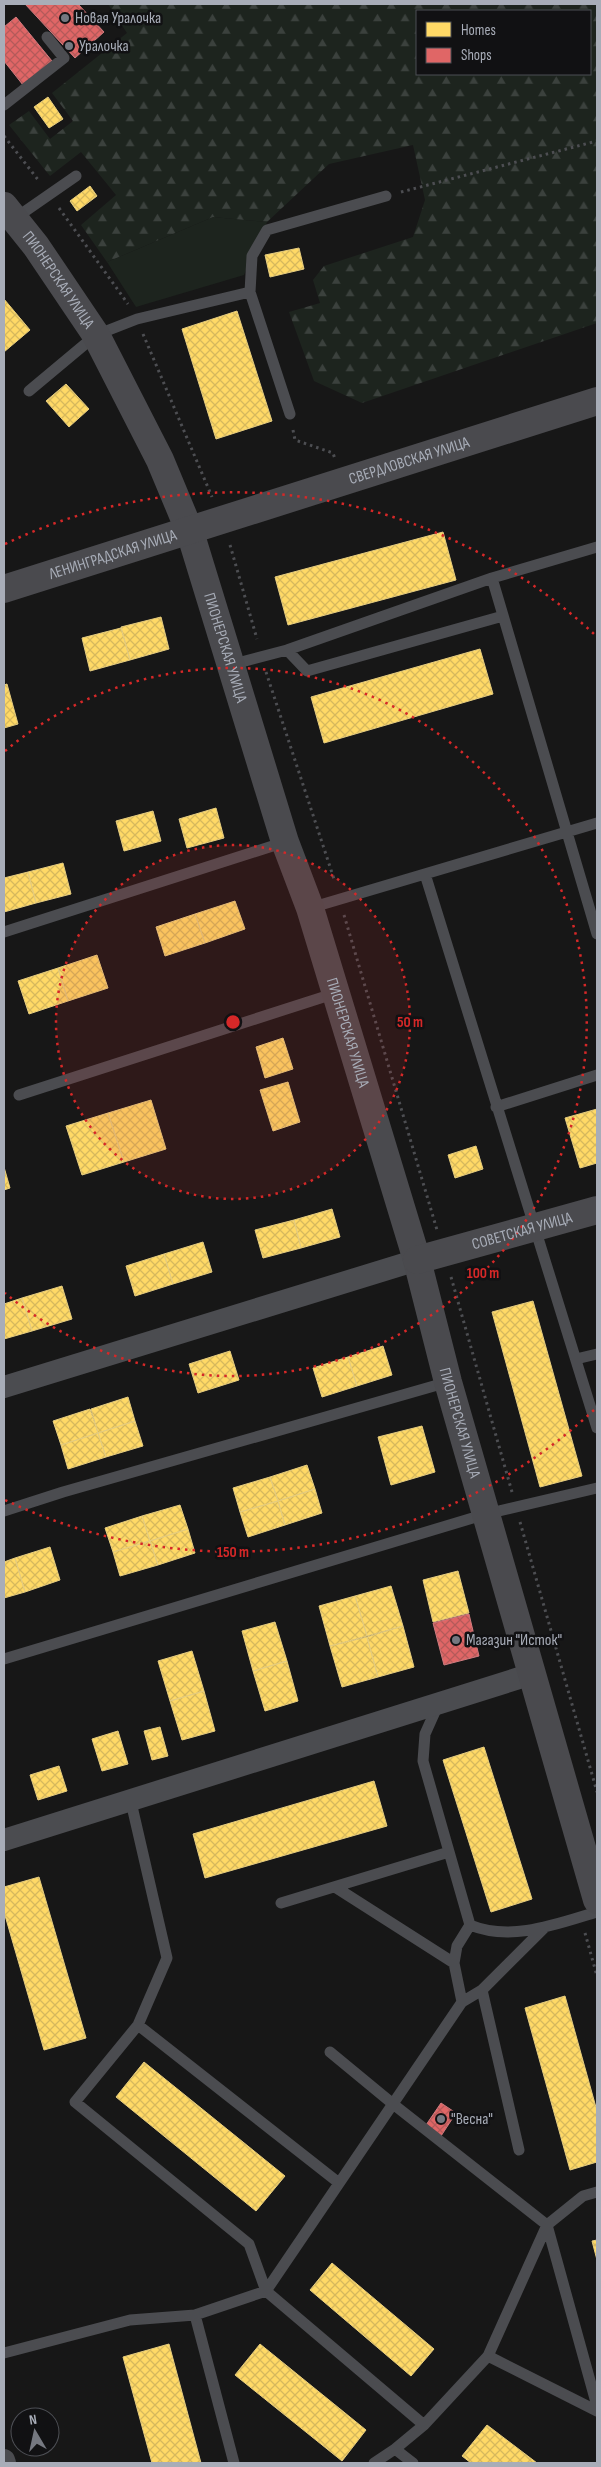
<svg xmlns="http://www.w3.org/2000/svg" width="601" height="2467" font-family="'Sofia Sans Condensed',sans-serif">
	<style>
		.green { fill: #1d241e }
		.forest { fill: url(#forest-firs); fill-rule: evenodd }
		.homes { fill: url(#homes-cross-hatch); stroke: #e5cc7f }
		.shops { fill: url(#shops-cross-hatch); stroke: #cf7b7f }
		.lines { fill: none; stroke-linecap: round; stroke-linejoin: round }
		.path { stroke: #4d4e52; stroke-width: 3; stroke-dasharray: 2.5 4; stroke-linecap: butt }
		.lane { stroke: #4b4c50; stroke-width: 11 }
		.street { stroke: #4b4c50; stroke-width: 22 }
		.secondary { stroke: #4a4a4e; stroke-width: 28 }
		.ring { fill: none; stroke: #d62828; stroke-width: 2.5; stroke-dasharray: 2.5 5 }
		.poi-dot { fill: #757880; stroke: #111113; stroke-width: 2 }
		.labels { text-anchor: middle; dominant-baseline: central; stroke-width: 5; stroke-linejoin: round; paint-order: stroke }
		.poi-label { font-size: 16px; fill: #a8adb8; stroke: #111113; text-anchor: start }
		.street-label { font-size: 16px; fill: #a8adb8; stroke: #111113 }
		.centre { fill: #d62828; stroke: #111113; stroke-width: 2.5 }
		.ring-label { font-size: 15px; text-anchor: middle; font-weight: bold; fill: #d62828; stroke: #111113; stroke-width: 5; stroke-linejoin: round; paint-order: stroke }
	</style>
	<defs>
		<pattern id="forest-firs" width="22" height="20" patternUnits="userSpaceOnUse" patternTransform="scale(1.25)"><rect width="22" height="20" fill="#1d241e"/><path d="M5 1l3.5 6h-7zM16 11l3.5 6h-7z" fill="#3b413d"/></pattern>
		<pattern id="homes-cross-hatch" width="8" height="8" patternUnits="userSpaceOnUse" patternTransform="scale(1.25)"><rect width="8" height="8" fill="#ffd966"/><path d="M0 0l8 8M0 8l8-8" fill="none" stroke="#d6b85d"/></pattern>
		<pattern id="shops-cross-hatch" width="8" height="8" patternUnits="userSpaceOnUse" patternTransform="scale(1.25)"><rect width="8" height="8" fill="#e06666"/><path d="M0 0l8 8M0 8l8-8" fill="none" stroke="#b45a5a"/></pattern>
	</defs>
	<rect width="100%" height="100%" fill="#171717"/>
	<path class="green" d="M213,217L267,222L244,275L136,307L107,262Z"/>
	<path class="forest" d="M108,4H597V323L362,403L314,381L289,312L320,303L313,280L324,266L413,237L425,200L413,145L329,164L267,222L213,217L107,262L81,225L116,195L81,152L50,176L9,125L29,111L50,139L73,121L52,93L127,33ZM417,11H590V74H417Z"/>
	<path class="homes" d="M48,97L63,119L49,128L34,107Z
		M90,186L97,196L77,211L70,201Z
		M299,248L304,269L270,277L265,255Z
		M4,299L30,330L4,352Z
		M237,311L272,421L216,439L182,329Z
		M66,384L89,409L69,427L46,401Z
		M443,532L456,580L288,625L275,577Z
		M161,617L169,649L130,660L121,627Z
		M121,628L130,660L90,671L82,638Z
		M480,649L493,694L324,743L311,697Z
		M7,684L18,724L4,728V685Z
		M216,808L224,838L187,848L179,819Z
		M153,811L161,841L124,851L116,821Z
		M63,863L71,894L36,903L28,872Z
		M28,872L36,903L4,912V878Z
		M235,901L245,929L205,943L195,914Z
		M195,914L205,943L165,956L156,927Z
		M97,955L108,988L68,1001L58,968Z
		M58,968L68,1001L29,1014L18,981Z
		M283,1038L293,1069L265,1078L256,1047Z
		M288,1082L300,1122L273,1131L260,1090Z
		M151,1100L166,1149L124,1162L108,1113Z
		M597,1109V1163L580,1168L565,1118Z
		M108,1113L124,1162L82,1175L66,1126Z
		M476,1146L483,1169L455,1178L448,1155Z
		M4,1167L10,1188L4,1190Z
		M332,1209L340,1237L301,1248L294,1220Z
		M294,1220L301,1248L263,1258L255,1230Z
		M203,1242L212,1272L173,1284L164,1254Z
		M164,1254L173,1284L135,1296L126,1266Z
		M62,1286L72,1319L32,1331L22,1298Z
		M22,1298L32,1331L4,1339V1304Z
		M533,1301L582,1476L540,1487L492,1312Z
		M383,1346L392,1375L357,1386L348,1357Z
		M230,1351L239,1380L198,1393L189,1364Z
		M348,1357L357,1386L322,1397L313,1368Z
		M128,1397L135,1421L98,1433L91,1409Z
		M90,1409L98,1433L61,1445L53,1421Z
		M135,1421L143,1446L106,1457L98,1433Z
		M422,1426L435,1472L391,1485L378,1437Z
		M98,1433L106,1457L68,1469L61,1445Z
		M307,1465L315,1489L278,1501L270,1477Z
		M270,1477L278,1501L240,1512L233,1488Z
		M315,1489L322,1513L285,1525L278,1501Z
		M278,1501L285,1525L248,1537L240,1512Z
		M180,1505L188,1529L150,1541L142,1516Z
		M142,1516L150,1541L113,1552L105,1528Z
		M188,1529L195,1553L158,1565L150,1541Z
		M150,1541L158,1565L120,1576L113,1552Z
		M50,1547L60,1580L25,1592L15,1558Z
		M15,1558L25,1592L4,1598V1562Z
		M458,1571L469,1613L433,1622L423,1580Z
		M391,1586L403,1626L367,1636L355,1596Z
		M355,1596L367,1636L330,1646L319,1606Z
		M275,1622L287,1661L253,1671L242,1631Z
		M403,1626L414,1667L378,1677L367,1637Z
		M367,1637L378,1677L342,1687L330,1646Z
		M192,1651L204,1691L170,1701L158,1661Z
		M287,1661L298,1701L265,1711L253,1671Z
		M204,1691L215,1731L182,1740L170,1701Z
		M160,1727L168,1756L152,1760L144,1731Z
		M118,1731L128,1764L102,1771L92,1739Z
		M484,1747L532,1899L491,1912L443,1760Z
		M59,1766L67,1791L38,1800L30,1775Z
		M374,1781L387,1826L205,1878L193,1834Z
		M39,1877L86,2038L44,2050L4,1912V1887Z
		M565,1996L597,2111V2162L570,2170L525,2008Z
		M144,2062L285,2176L256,2211L116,2097Z
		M597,2240V2260L592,2241Z
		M332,2263L434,2349L411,2376L310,2290Z
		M169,2344L201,2463H152L123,2357Z
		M260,2344L366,2430L342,2461L235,2375Z
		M487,2425L537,2463H471L462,2456Z"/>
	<path class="shops" d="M25,4H78L104,32L75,58Z
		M16,17L52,61L23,85L4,61V27Z
		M469,1614L479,1656L444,1665L433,1623Z
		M441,2103L456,2113L441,2136L426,2125Z"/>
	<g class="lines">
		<path class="path" d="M4,136L39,181
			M401,192L597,141
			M59,208L128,304
			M143,334L212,497
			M293,430L295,440L333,453L335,459
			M230,545L257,639
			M266,672L335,882
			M344,915L437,1230
			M451,1277L512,1492
			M520,1522L597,1792
			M585,1933L597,1976"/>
		<path class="lane" d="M4,105L64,58L47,37
			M14,219L76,176
			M250,292L290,414
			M29,391L96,335L137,319L250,292L252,256L267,230L386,196
			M492,578L597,934
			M287,650L307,671L503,616
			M230,665L287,650L492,578L597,547
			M425,874L597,1428
			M310,908L597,823
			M4,932L285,842
			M19,1095L336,993
			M496,1107L597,1075
			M576,1359L597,1354
			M4,1511L63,1492L448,1382
			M4,1659L486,1514L597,1488
			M438,1705L425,1734L423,1761L470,1925C511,1942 557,1924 597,1912
			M131,1802L167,1958L138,2025L339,2183
			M335,1887L454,1963L462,2002L266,2291L424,2425L488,2356L547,2225L583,2196L597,2192
			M281,1903L449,1852
			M454,1963L457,1946L470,1925
			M482,1990L519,2150
			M462,2002L482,1990L544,1928
			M138,2025L75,2102L249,2244L266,2291L195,2315L234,2463
			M330,2052L393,2104L547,2225L597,2406
			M4,2353L130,2320L195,2315
			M488,2356L597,2411
			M395,2449L413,2463
			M374,2463L395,2449L424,2425"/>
		<path class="street" d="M4,1387L417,1260
			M4,1840L532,1674
			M4,2460L5,2463"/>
		<g class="secondary">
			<path id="s1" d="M4,206L36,246L96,335L160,460L190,532L285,842L310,908L417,1260L448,1382L597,1900"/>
			<path id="s2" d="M4,589L597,401"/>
			<path id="s3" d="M417,1260L597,1210"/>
		</g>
	</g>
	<circle cx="233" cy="1022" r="177" fill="#d62828" fill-opacity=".12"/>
	<g class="ring">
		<circle cx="233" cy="1022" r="177"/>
		<path d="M5 751A354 354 0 1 1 5 1293"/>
		<path d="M594 1410A530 530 0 0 1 5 1500M5 544A530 530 0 0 1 594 634"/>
	</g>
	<g class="poi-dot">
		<circle cx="65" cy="18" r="5"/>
		<circle cx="69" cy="46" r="5"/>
		<circle cx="456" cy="1640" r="5"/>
		<circle cx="441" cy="2119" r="5"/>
	</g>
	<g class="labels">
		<g class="poi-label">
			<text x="75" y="18">Новая Уралочка</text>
			<text x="79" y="46">Уралочка</text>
			<text x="466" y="1640">Магазин "Исток"</text>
			<text x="451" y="2119">"Весна"</text>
		</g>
		<g class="street-label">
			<text stroke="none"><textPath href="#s1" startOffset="92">ПИОНЕРСКАЯ УЛИЦА</textPath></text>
			<text stroke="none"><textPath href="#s2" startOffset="425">СВЕРДЛОВСКАЯ УЛИЦА</textPath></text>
			<text stroke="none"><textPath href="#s2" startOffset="114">ЛЕНИНГРАДСКАЯ УЛИЦА</textPath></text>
			<text stroke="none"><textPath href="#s1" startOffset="498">ПИОНЕРСКАЯ УЛИЦА</textPath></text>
			<text stroke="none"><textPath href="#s1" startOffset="902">ПИОНЕРСКАЯ УЛИЦА</textPath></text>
			<text stroke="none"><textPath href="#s3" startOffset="109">СОВЕТСКАЯ УЛИЦА</textPath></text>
			<text stroke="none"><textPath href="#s1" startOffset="1308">ПИОНЕРСКАЯ УЛИЦА</textPath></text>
		</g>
	</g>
	<circle cx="233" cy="1022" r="8" class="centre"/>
	<g class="ring-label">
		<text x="410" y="1027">50 m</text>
		<text x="483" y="1278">100 m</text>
		<text x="233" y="1557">150 m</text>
	</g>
	<rect width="601" height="2467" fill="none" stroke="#a8adb8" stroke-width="10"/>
	<rect x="416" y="10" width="175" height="65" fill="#111113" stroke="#4d4f55"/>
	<rect x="426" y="22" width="25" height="15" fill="#ffd966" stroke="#4d4f55"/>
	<text x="461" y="35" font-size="15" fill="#a8adb8">Homes</text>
	<rect x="426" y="48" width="25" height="15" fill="#e06666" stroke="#4d4f55"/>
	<text x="461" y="60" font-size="15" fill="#a8adb8">Shops</text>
	<g transform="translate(35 2432) rotate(351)"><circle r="24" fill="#111113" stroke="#4d4f55"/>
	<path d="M0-4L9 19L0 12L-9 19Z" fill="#757880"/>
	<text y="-8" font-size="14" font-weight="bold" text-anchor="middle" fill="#a8adb8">N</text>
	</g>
</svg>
